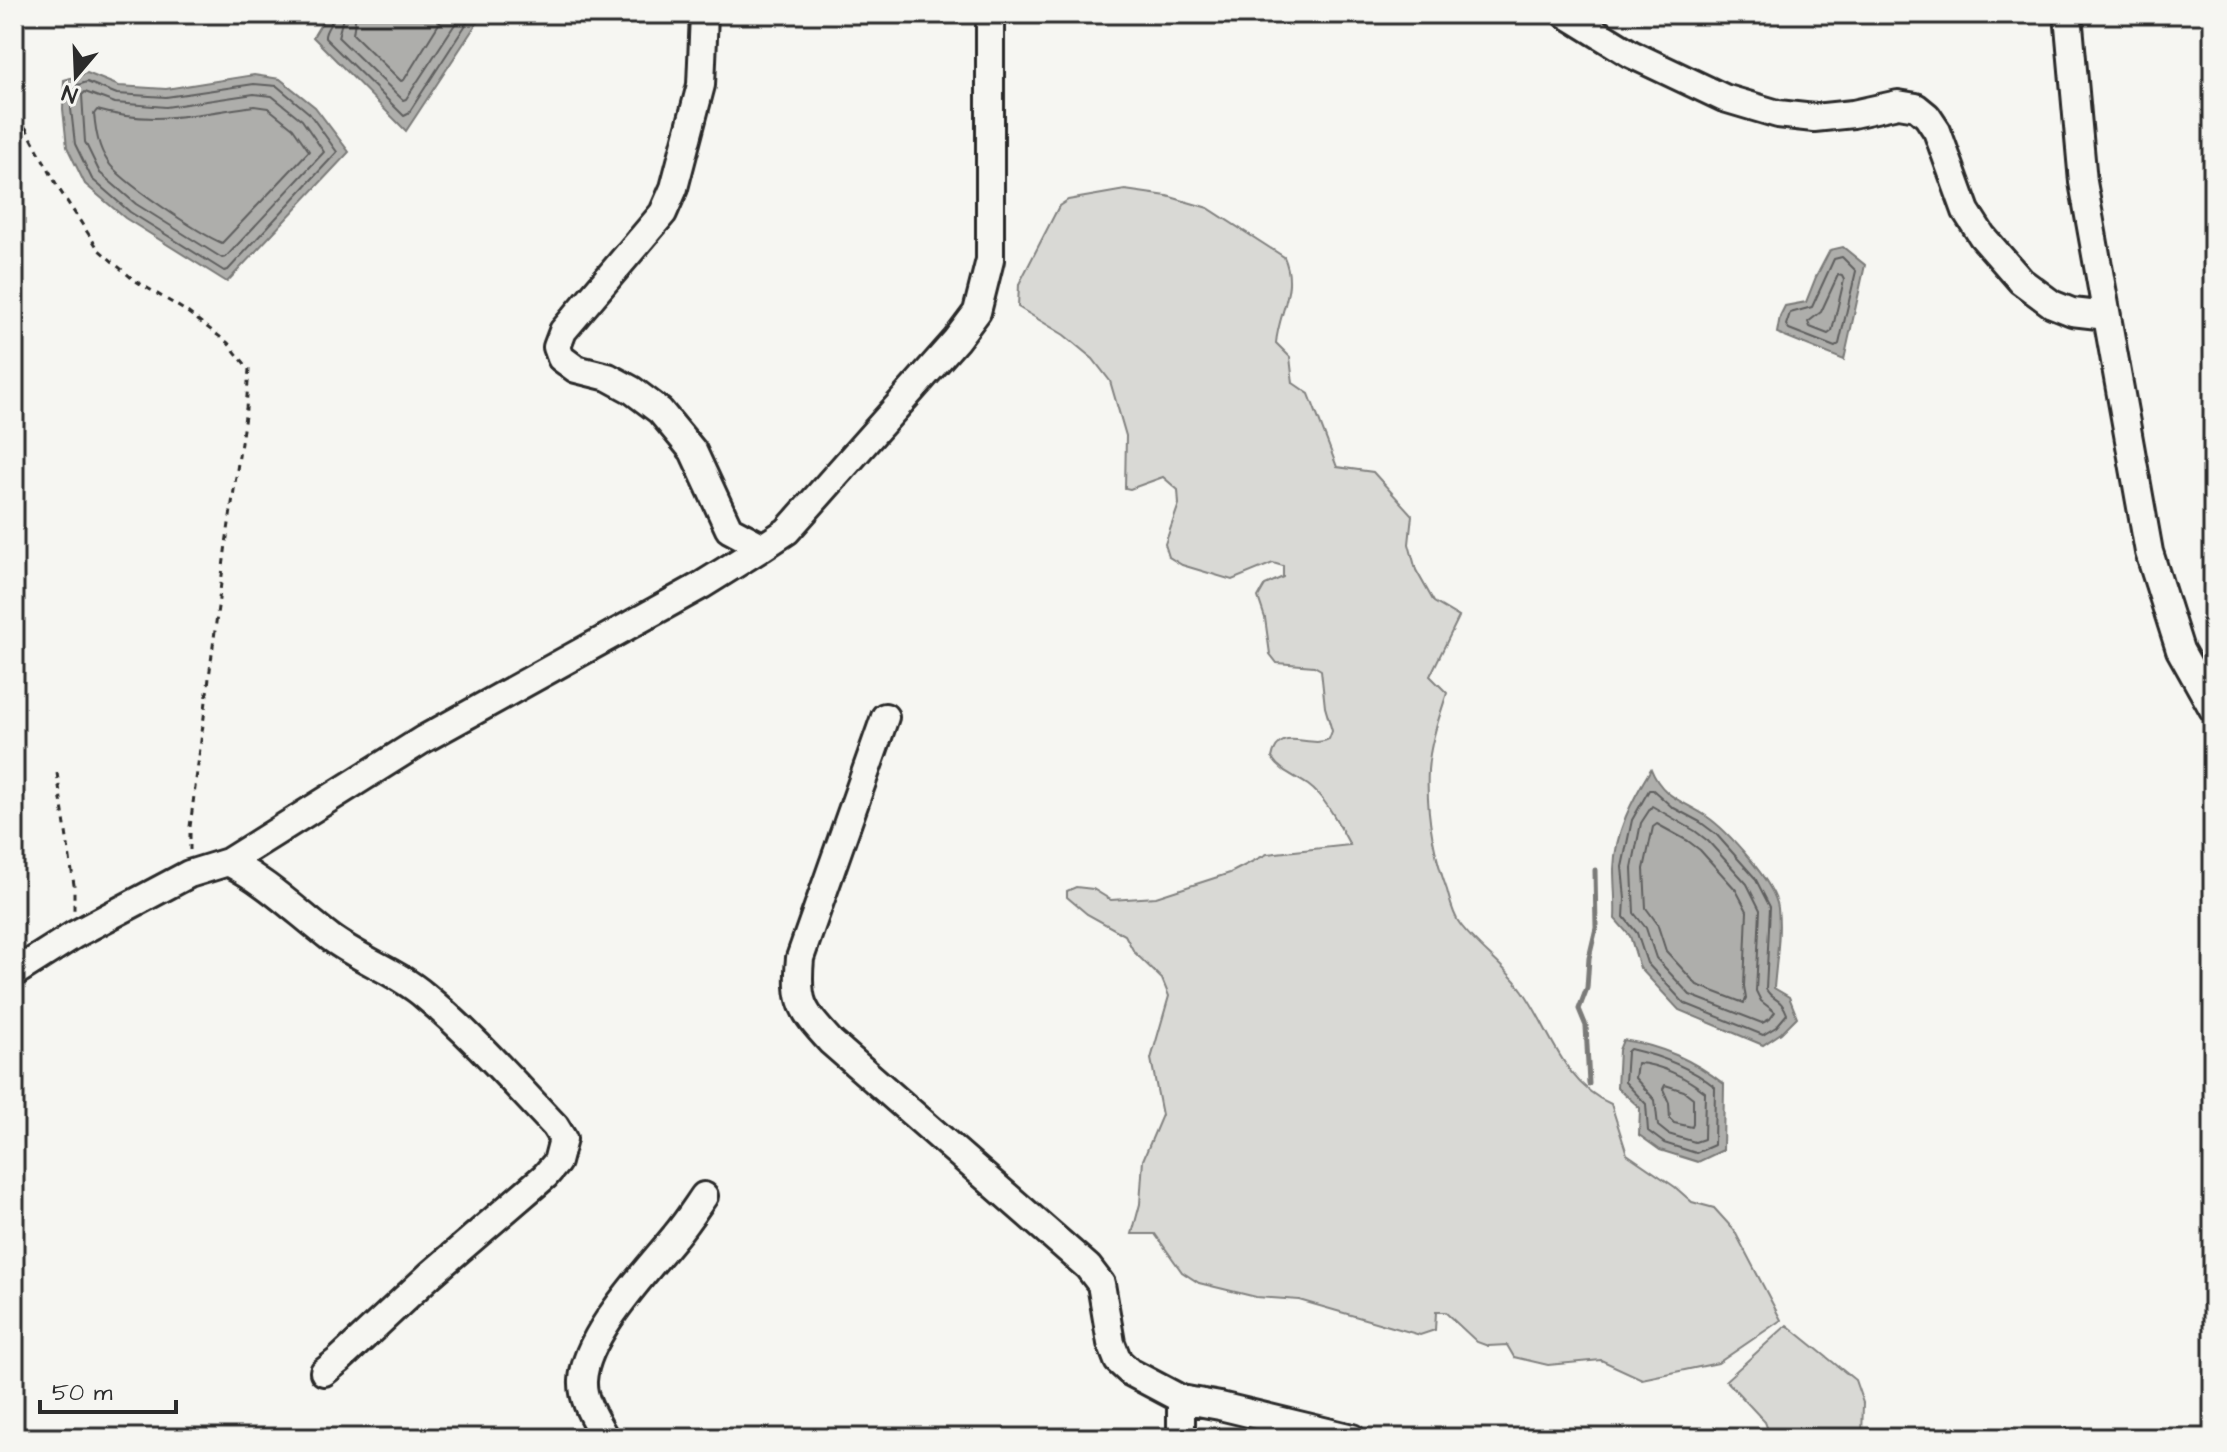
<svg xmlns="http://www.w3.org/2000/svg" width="2227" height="1452" font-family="'Architects Daughter',sans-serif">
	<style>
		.green { fill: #d9d9d5; stroke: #828280; stroke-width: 2 }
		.water { fill: #aeaeab; stroke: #7a7a78; stroke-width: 2 }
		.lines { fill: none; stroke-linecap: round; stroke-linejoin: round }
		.shore { stroke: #5f5f5e; stroke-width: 2 }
		.stream { stroke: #7a7a78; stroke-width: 5 }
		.minor-casing { stroke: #2b2b2b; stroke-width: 32 }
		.path { stroke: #2b2b2b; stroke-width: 3; stroke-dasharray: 6 6; stroke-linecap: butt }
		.minor { stroke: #f6f6f2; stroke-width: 26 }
	</style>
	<rect width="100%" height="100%" fill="#f6f6f2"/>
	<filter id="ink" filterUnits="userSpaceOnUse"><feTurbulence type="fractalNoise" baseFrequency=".0125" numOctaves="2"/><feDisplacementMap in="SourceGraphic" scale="16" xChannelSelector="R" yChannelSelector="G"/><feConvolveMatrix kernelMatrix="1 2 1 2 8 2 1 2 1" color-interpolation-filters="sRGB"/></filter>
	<g filter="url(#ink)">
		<path class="green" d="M1125,190L1167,196L1208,208L1284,257C1298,289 1279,310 1276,343L1290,357L1293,383L1309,394L1337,467L1373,472L1412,515L1409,544L1416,570L1434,602L1459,617L1430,676L1447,693C1439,718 1430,743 1428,770C1426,810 1433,852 1447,890C1450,901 1453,915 1460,924C1478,948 1505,966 1523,991C1550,1029 1563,1084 1611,1104L1627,1154L1675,1187L1692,1202L1714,1208L1734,1230L1781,1320L1718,1363L1642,1379L1601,1360L1548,1365L1514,1357L1507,1345L1488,1346L1477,1342L1445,1312H1436L1435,1330L1420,1335L1299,1300L1256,1297L1199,1283L1182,1272L1155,1234H1132L1140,1204L1143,1160L1162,1115L1151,1059L1169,996L1162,979L1134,952L1125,935L1087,914L1067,897V891L1076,887L1093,889L1111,900L1156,897L1230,873L1267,854L1350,845C1339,825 1327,799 1308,785C1295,776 1281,772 1272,758C1278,724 1310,750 1329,739L1332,731L1325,707L1321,670L1314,666L1277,663L1270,654L1265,618L1258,597L1265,585L1283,577V566L1273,563L1232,580L1182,565L1169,557L1165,544L1179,504L1178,490L1163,477L1130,489L1125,488L1126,436L1110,381L1093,359L1064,335L1018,307L1019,284L1059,206L1068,200Z
			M1787,1325L1855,1380L1863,1403L1862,1438H1771L1765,1422L1726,1380Z"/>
		<path class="water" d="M327,14H475L477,23L406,131L313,37Z
			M87,73L119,86L166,89L254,75L280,79L315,107L349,152L227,282L125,218L85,184L67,147L63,109L64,80Z
			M1843,247L1865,265L1844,360L1777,333L1780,316L1785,306L1806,302L1816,277L1830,250Z
			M1651,769C1662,797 1683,801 1706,816C1727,830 1775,883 1778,908C1781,934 1776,962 1774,988L1789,997L1797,1017L1781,1033L1763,1045L1679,1010L1640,968L1630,936L1615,919C1616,902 1614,886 1614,869C1615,832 1632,800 1651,769Z
			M1623,1040C1662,1046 1693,1060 1724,1084L1723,1150L1698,1162L1660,1150L1639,1135L1640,1108L1617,1087L1619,1050Z"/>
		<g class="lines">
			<path class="shore" d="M334,14C334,23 324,29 325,38L404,116L408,114L467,23L468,14
				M344,14L338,37L403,100L406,99L457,21V14
				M356,14L353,34L401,81L404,80L445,14
				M87,82L117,94L166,97L254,84L277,86L309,113L337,152L228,270L224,271L130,212L92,179L75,144L71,109L72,87Z
				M85,92L115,103L166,107L254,94L272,96L302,120L324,152L226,257L222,258L136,204L100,173L85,142L82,95Z
				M254,106L268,108L293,128L309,151L222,243C200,234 120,181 108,162C98,147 96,132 94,114L97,110C153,126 198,114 254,106Z
				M1842,257L1856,271L1839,344L1835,347L1789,329L1786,325L1790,313L1812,307L1834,259Z
				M1838,275L1842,276L1844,280L1832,331L1828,334L1810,327L1808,322L1821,312Z
				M1649,790H1653L1672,807L1700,822L1716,834L1755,878L1770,907L1766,989C1772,1001 1781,997 1787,1014L1776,1027L1763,1035L1684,1003L1647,963L1637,933L1624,917L1625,899L1622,867L1632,820Z
				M1652,806L1695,831L1708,841L1747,884L1760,910L1756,991L1761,1001L1775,1012L1770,1019L1762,1023L1690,995L1656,958L1646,928L1634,913L1632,868L1641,823Z
				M1657,824L1688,841L1700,850L1736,890L1747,911L1744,986L1746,999L1744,1003L1697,985L1666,951L1657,923L1646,908L1644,869L1653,827Z
				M1630,1049C1661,1056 1690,1067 1715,1087L1714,1145L1696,1153L1664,1143L1648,1131L1646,1104L1625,1082L1627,1052Z
				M1637,1063C1660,1064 1687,1078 1705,1092L1704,1139L1695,1142L1668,1134L1658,1126L1655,1100L1635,1078Z
				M1665,1085L1684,1091L1693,1098V1124L1692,1127L1674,1123L1670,1119L1669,1103L1663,1089Z"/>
			<path class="stream" d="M1589,1084L1586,1026L1579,1009L1587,988L1589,958L1596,928L1595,870"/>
			<defs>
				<path id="minor" d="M704,14L701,85L674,188L663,213L563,331L557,347L561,358L576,369L608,377L632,390L660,411L693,451L729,529L763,547
					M1566,14L1631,54L1724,98L1778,114L1814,118L1853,114L1898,104L1916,107L1927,116L1937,131L1966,211L1982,236L2021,281L2052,304L2072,312L2107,316
					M2068,14L2083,182L2149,552L2180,650L2213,709
					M885,717L800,958C796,1003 801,1009 831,1042L1088,1267L1101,1284L1111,1343L1118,1361L1130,1372L1181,1399L1220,1406L1352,1438
					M228,862C267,882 297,912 331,938C361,960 397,972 425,996C472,1035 513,1082 555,1126L563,1139L557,1162L545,1176L430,1275L339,1360L324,1372
					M14,973L74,935L189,874L228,862L424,739L702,585L763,547L787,531L956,340L977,312L990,260V14
					M1181,1399V1438
					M605,1438C596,1421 582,1401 583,1381C585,1335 647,1271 675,1236C686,1223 695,1209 704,1196"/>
			</defs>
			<use href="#minor" class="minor-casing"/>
			<path class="path" d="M14,106L59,189L99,250L134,280L186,311L228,343L249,369L246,409L226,544L190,827V850
				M57,773L74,885V911"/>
			<use href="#minor" class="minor"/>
		</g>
	</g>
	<rect width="2227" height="1452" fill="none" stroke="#f6f6f2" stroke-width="48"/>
	<rect x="24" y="24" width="2179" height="1404" fill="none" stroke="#2b2b2b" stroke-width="3" filter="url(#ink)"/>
	<g transform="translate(76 76) rotate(199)" stroke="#f6f6f2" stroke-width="6" paint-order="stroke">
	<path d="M0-6L14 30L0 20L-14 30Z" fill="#2b2b2b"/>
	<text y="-12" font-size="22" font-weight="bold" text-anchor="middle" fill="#2b2b2b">N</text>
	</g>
	<path d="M40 1400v12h136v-12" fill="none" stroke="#2b2b2b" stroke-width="4"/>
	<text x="52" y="1400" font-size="24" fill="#2b2b2b" stroke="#f6f6f2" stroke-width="6" paint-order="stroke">50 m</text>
</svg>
